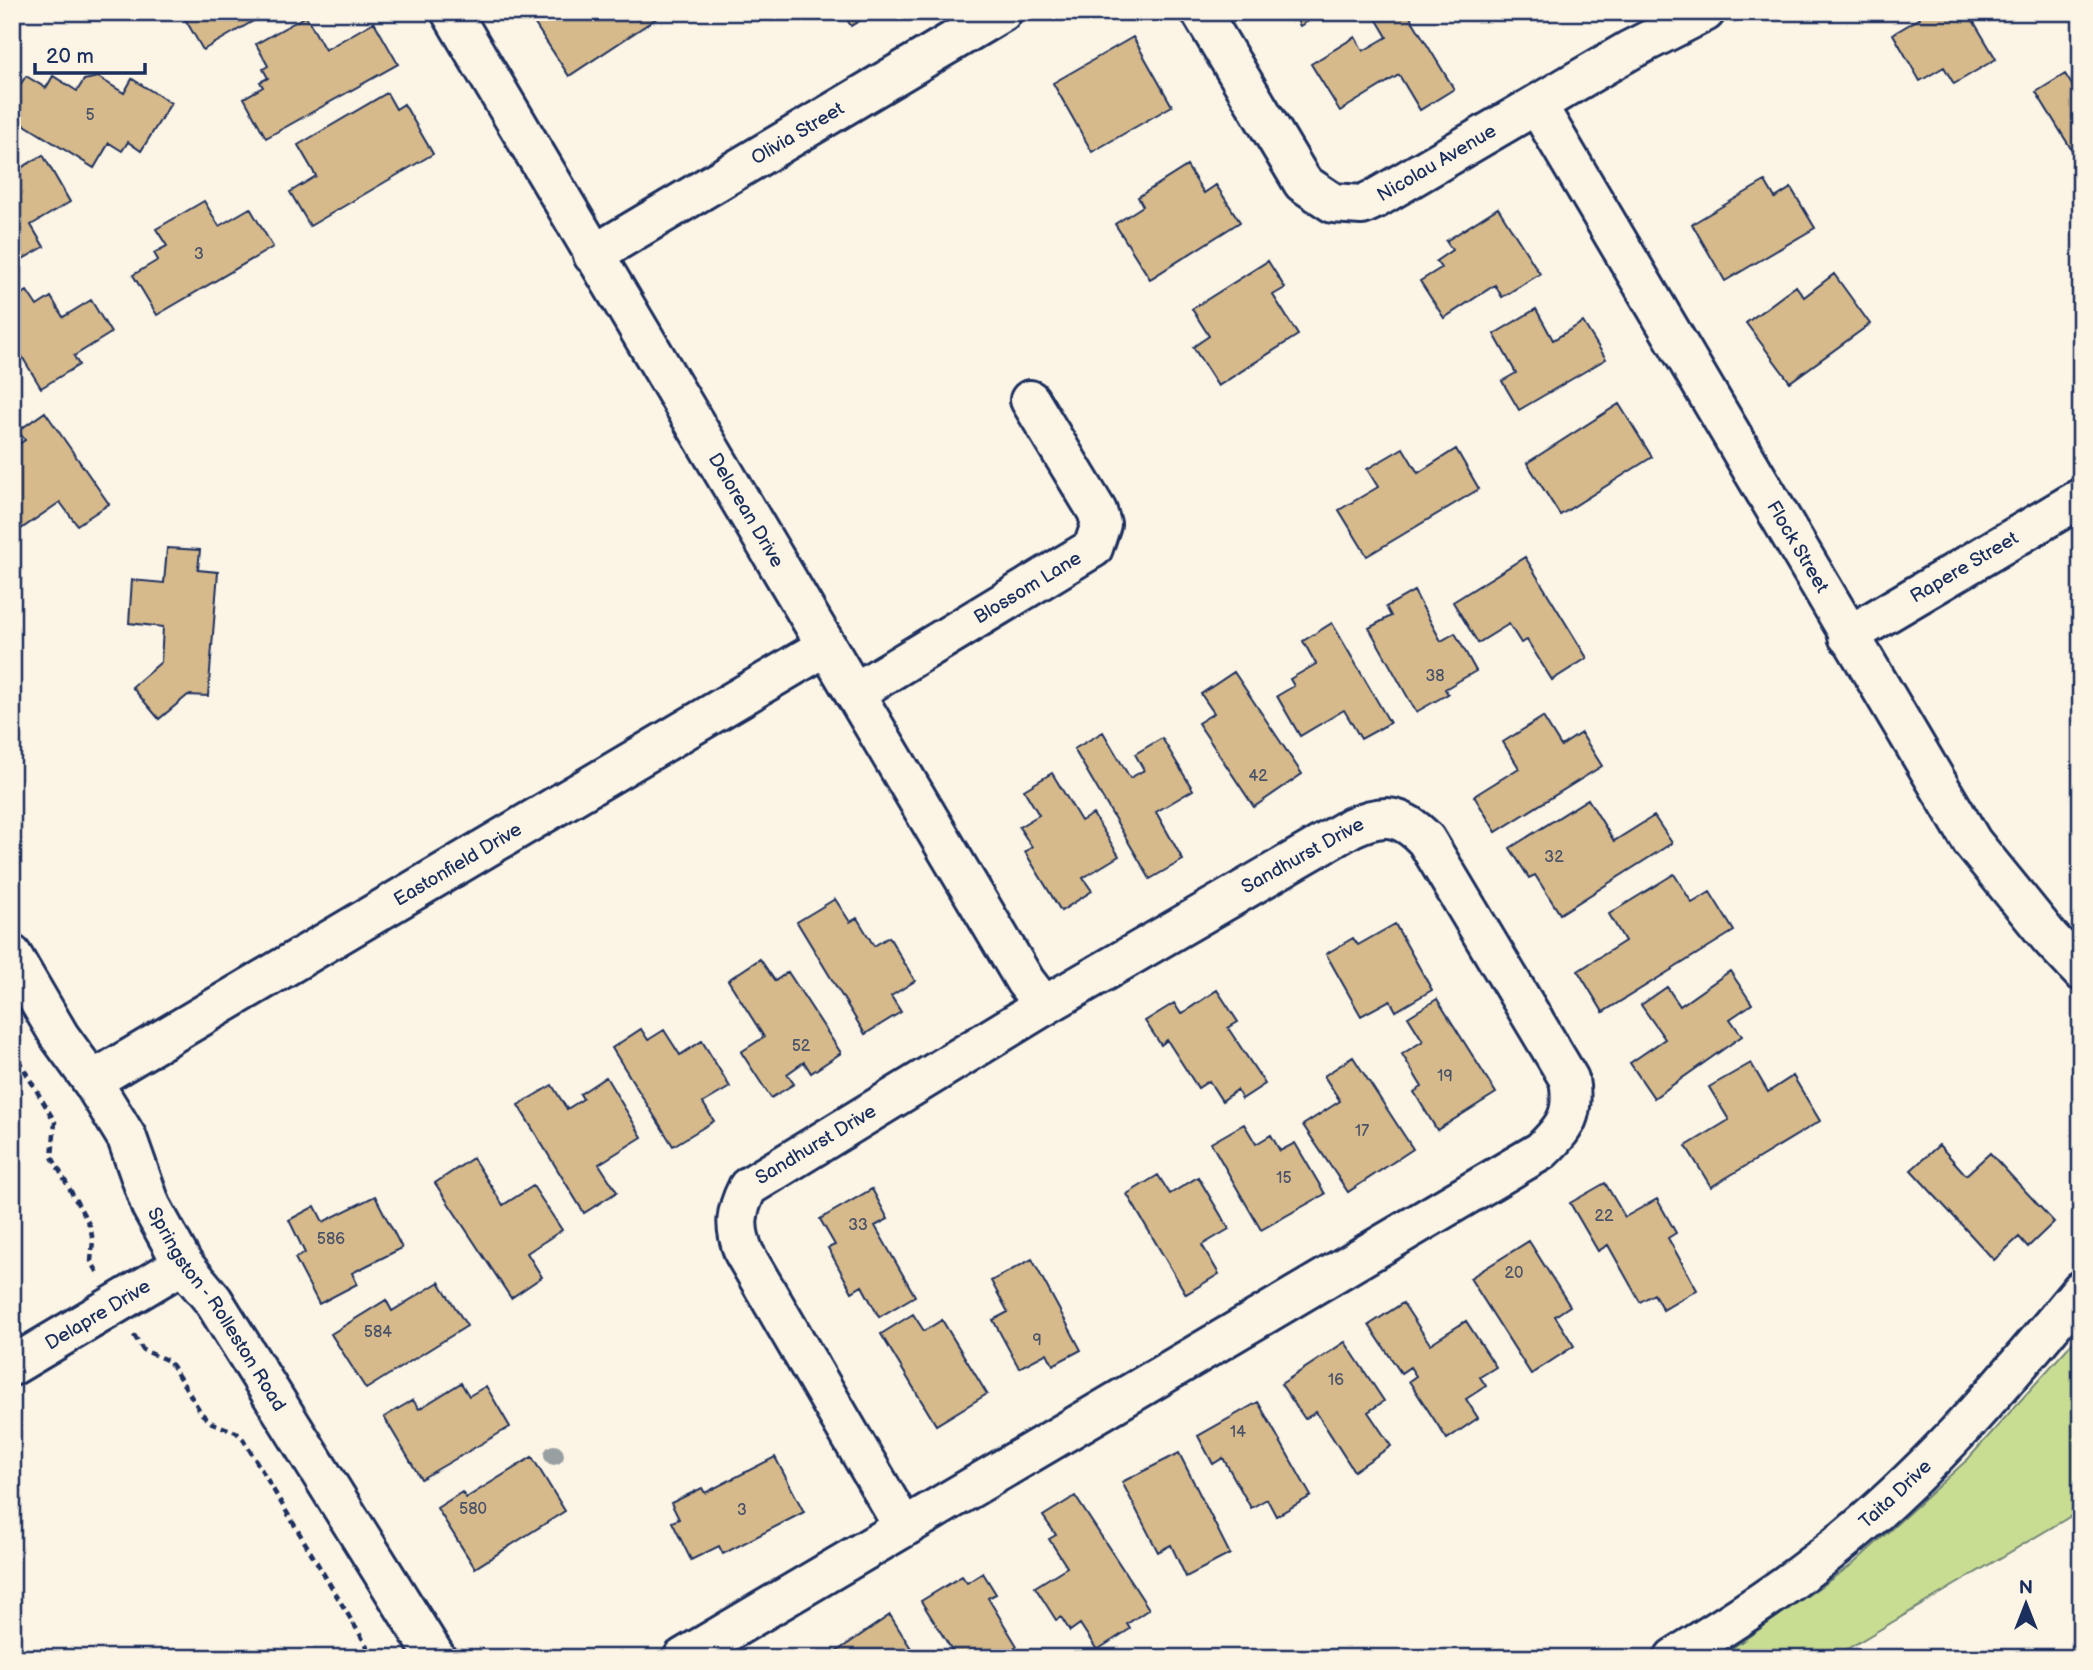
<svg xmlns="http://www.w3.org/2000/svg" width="2093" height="1670" font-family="'Balsamiq Sans',sans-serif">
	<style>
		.green { fill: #c9dd92; stroke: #728678; stroke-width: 2 }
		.building { fill: #d6ba8b; stroke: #1b2f5e; stroke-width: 2 }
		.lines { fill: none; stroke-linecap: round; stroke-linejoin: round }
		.minor-casing { stroke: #1b2f5e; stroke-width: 44 }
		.major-casing { stroke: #1b2f5e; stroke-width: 44 }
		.path { stroke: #1b2f5e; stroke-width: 4.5; stroke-dasharray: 7 5; stroke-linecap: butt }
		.minor { stroke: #fcf5e5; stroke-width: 38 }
		.major { stroke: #fcf5e5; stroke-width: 38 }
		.tree { fill: #98a0a2 }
		.labels { text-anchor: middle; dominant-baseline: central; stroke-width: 5; stroke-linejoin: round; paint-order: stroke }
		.number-label { font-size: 16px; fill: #4a5269 }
		.street-label { font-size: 19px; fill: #1b2f5e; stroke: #fcf5e5 }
	</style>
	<rect width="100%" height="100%" fill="#fcf5e5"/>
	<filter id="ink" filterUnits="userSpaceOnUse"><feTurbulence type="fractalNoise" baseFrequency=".0143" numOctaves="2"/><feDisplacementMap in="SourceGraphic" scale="14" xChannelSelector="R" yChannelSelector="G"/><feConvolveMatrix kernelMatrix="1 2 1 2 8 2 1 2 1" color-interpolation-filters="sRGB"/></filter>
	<g filter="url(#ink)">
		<path class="green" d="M2081,1333V1510L1832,1658H1718L1853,1564L1968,1459Z"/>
		<path class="building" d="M181,12H269L203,50Z
			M527,12H666L569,76Z
			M842,12H874L851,26Z
			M1292,12H1324L1300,26Z
			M1378,12H1407L1454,89L1420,110L1399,75L1340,111L1311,64L1355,37L1363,51L1387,37L1374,15Z
			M1917,12H1968L1996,59L1954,84L1944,67L1920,81L1893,34L1920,18Z
			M306,16L325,50L374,22L398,64L266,138L244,98L263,87L260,82L268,78L263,69L268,66L256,44Z
			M1133,37L1172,106L1092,152L1053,83Z
			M2065,74L2081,99V151L2075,155L2036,92Z
			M26,76L46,88L53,76L77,91L84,80L98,77L124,93L132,79L171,103L141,151L128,142L122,151L109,143L94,168L12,117V97Z
			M387,93L396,109L404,104L433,154L310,226L290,192L316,176L298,145Z
			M43,155L70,202L31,225L44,247L12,265V170L20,165L21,168Z
			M1187,166L1204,193L1216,185L1240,222L1150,279L1115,224L1143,206L1138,197Z
			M1765,181L1775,198L1791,188L1815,228L1725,281L1692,224Z
			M204,201L219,226L250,208L273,247L157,315L133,275L158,260L154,253L167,246L156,229Z
			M1498,208L1540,274L1502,297L1495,285L1444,318L1420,281L1441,268L1436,261L1452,250L1446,241Z
			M1268,261L1285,288L1273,295L1298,335L1218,386L1193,347L1209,336L1192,309Z
			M1834,274L1870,324L1790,382L1746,323L1796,286L1804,297Z
			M27,291L37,306L51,297L63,317L91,300L111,333L74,356L79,365L41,388L18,350L12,353V300Z
			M1536,309L1553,340L1583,322L1606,359L1519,410L1502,381L1516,373L1494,334Z
			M1619,404L1652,457L1560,515L1527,463Z
			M45,412L109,504L77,525L60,502L21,529L12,515V449L25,440L18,431Z
			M1403,448L1418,473L1456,449L1479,489L1367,556L1339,510L1378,487L1367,469Z
			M167,548L200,550L198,570L218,572L208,696L188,695L159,719L132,687L161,662L163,627L129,623L132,580L164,583Z
			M1525,557L1587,658L1552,680L1527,640L1521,643L1509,624L1478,643L1453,602Z
			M1414,591L1441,641L1455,633L1476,671L1445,689L1448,694L1416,712L1369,628L1391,616L1386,607Z
			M1332,623L1390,723L1361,739L1344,710L1300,736L1277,696L1294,686L1290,679L1316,664L1303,641Z
			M1234,672L1302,774L1254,807L1198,723L1214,713L1201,694Z
			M1543,717L1561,746L1581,733L1602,766L1496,832L1474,796L1519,768L1503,742Z
			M1103,732L1130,778L1144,770L1135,754L1162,738L1193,790L1156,812L1183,860L1150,879L1074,749Z
			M1052,773L1081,821L1093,814L1119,856L1083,878L1092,891L1061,911L1025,852L1032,847L1019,827L1039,815L1024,790Z
			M1588,799L1614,841L1654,816L1672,843L1560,914L1535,875L1529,878L1510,848Z
			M1674,874L1692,903L1710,892L1734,931L1603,1012L1578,971L1625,941L1609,914Z
			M835,899L850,922L857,918L874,946L889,937L915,981L891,996L901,1012L865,1034L797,922Z
			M1395,924L1432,990L1396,1011L1390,1000L1361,1016L1326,954L1353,938L1358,945Z
			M760,959L775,981L788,972L841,1053L811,1073L804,1062L787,1074L794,1084L771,1098L741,1052L764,1037L728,980Z
			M1730,971L1752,1004L1730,1019L1742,1036L1654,1098L1630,1063L1665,1039L1641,1005L1667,987L1680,1006Z
			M1217,990L1238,1022L1228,1028L1265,1084L1242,1099L1237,1090L1222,1101L1209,1081L1198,1088L1167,1040L1161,1045L1145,1021L1174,1003L1181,1014Z
			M1437,999L1496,1093L1437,1130L1414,1092L1422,1087L1402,1054L1423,1041L1408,1017Z
			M641,1029L648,1040L664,1030L680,1055L702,1041L730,1087L703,1103L714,1121L673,1146L612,1048Z
			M1353,1057L1413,1149L1348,1192L1303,1125L1340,1101L1324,1076Z
			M1751,1063L1768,1092L1793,1076L1820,1121L1711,1187L1686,1146L1729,1120L1709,1087Z
			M606,1077L642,1137L599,1164L617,1192L584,1213L518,1105L552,1085L567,1109L583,1099L580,1094Z
			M1244,1124L1256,1144L1271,1135L1280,1151L1295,1143L1325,1194L1261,1230L1211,1143Z
			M1939,1145L1966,1175L1990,1153L2054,1222L2028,1247L2019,1237L1994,1260L1911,1170Z
			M473,1158L503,1205L533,1186L562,1230L527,1253L542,1277L511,1298L435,1183Z
			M1158,1175L1170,1194L1198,1177L1229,1229L1202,1245L1219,1274L1186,1294L1127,1194Z
			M1605,1183L1625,1217L1657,1199L1676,1233L1668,1238L1697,1290L1663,1310L1654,1294L1640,1302L1608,1245L1598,1251L1570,1203Z
			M872,1189L888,1219L875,1226L915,1296L879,1317L862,1286L852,1292L828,1248L835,1245L820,1219Z
			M375,1196L402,1248L352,1273L357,1284L319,1304L295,1258L305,1253L289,1220L315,1206L323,1222Z
			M1529,1241L1570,1306L1555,1316L1574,1346L1531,1374L1470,1278Z
			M1032,1259L1081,1350L1053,1365L1047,1353L1019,1368L993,1320L1008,1312L991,1281Z
			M439,1282L467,1326L366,1389L331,1334L386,1300L392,1311Z
			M1403,1303L1430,1344L1466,1321L1496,1367L1480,1377L1486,1386L1466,1399L1478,1418L1447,1439L1409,1381L1416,1376L1410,1367L1401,1373L1369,1325Z
			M913,1314L924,1331L942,1320L987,1394L936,1425L881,1334Z
			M1345,1342L1384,1401L1368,1412L1391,1446L1354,1471L1316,1412L1305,1419L1281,1384Z
			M461,1383L469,1396L486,1386L510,1427L421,1479L384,1417L413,1400L419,1409Z
			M1258,1402L1311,1496L1276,1516L1267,1499L1251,1508L1223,1458L1213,1464L1198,1436Z
			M1179,1453L1230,1554L1186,1577L1171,1545L1158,1552L1122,1482Z
			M532,1457L565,1511L475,1568L437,1508L462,1492L466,1498Z
			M775,1457L804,1512L723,1554L719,1546L691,1560L672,1522L679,1519L671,1503L702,1488L705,1493Z
			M1075,1496L1149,1609L1127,1624L1130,1629L1097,1650L1080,1624L1070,1631L1061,1617L1056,1620L1035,1587L1067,1567L1049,1539L1056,1535L1043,1516Z
			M983,1573L996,1594L988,1598L1017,1646L1002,1658H957L921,1601L962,1576L967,1583Z
			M890,1615L917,1658H827Z"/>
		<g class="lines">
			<defs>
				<g id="minor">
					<path id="s1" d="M451,12L1025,981L1044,1006"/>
					<path id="s2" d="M1201,12L1303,183L1333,203L1362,205L1375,199L1630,50L1705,12"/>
					<path id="s3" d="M1537,105L1972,842L2050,938L2081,971"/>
					<path id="s4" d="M593,255L1002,12"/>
					<path id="s5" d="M1848,636L2081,498"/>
					<path id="s6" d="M854,693L1093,548L1101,524L1097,511L1030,400"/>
					<path id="s7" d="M92,1081L825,647"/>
					<path id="s8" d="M12,1366L183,1264"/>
					<path d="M683,1658L1541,1151C1566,1127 1575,1114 1569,1079L1426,840C1401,814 1384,813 1352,827L1044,1006L748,1187C735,1213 734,1227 744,1253L903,1526"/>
					<path id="s9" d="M1674,1658C1724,1627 1773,1596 1819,1560C1919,1483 2001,1387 2081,1290"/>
				</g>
				<g id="major">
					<path id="s10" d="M12,955L60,1037L92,1081L127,1138L151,1206L183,1264L213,1300L436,1658"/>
				</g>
			</defs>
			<use href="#minor" class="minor-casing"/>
			<use href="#major" class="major-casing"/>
			<path class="path" d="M12,1049L55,1122L52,1157L90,1226L93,1241L91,1261L98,1273
				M134,1335L143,1350L169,1361L202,1414L212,1423L236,1432L243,1439L374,1658"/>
			<use href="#minor" class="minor"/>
			<use href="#major" class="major"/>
		</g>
		<circle class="tree" cx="554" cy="1455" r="10"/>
	</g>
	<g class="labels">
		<g class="number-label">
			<text x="90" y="115">5</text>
			<text x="199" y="254">3</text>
			<text x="1435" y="676">38</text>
			<text x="1258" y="776">42</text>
			<text x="1554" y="857">32</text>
			<text x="801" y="1046">52</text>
			<text x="1445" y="1076">19</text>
			<text x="1362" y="1131">17</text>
			<text x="1284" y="1178">15</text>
			<text x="1604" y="1216">22</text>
			<text x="858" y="1225">33</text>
			<text x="331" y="1239">586</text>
			<text x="1514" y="1273">20</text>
			<text x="378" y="1332">584</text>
			<text x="1037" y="1340">9</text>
			<text x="1336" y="1380">16</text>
			<text x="1238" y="1432">14</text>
			<text x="473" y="1509">580</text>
			<text x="742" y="1510">3</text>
		</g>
		<g class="street-label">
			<text stroke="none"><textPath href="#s4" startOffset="238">Olivia Street</textPath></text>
			<text stroke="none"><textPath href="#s2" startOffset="350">Nicolau Avenue</textPath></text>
			<text stroke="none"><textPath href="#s1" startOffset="579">Delorean Drive</textPath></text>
			<text stroke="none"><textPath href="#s3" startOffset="513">Flock Street</textPath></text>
			<text stroke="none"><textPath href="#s5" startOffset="135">Rapere Street</textPath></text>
			<text stroke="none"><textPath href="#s6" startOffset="203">Blossom Lane</textPath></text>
			<text transform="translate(1303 856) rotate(-29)">Sandhurst Drive</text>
			<text stroke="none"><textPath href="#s7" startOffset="425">Eastonfield Drive</textPath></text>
			<text transform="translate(816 1145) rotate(-31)">Sandhurst Drive</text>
			<text stroke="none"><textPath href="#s10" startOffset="411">Springston - Rolleston Road</textPath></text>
			<text stroke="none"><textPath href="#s8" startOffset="100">Delapre Drive</textPath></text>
			<text stroke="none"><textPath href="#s9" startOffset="276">Taita Drive</textPath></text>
		</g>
	</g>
	<rect width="2093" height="1670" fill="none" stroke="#fcf5e5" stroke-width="42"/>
	<rect x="21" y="21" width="2051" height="1628" fill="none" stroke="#1b2f5e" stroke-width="2.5" filter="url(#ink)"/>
	<g transform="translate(2026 1604)" stroke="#fcf5e5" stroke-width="5" paint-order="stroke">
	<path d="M0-5L12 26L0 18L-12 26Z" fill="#1b2f5e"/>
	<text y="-10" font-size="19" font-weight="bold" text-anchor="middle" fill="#1b2f5e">N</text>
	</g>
	<path d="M35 63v10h110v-10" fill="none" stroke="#1b2f5e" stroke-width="3.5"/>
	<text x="46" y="63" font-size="21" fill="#1b2f5e" stroke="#fcf5e5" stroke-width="5" paint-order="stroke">20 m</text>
</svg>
